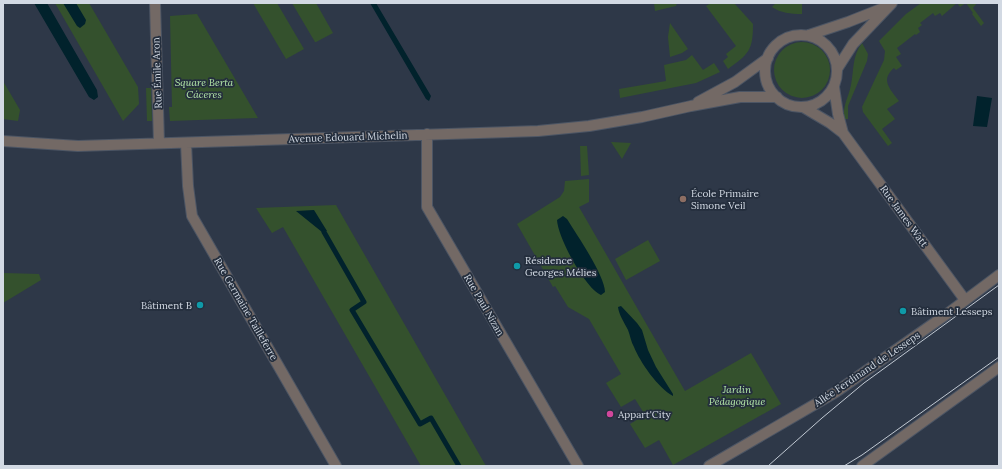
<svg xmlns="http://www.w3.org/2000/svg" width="1002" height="469" font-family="Lora,serif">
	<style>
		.green { fill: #34512d }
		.water { fill: #01222c }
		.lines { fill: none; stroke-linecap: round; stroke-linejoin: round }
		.stream { stroke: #01222c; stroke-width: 5 }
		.street-casing { stroke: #4c5564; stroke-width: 12 }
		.street { stroke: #736965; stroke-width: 10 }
		.tram { stroke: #c1c9d3; stroke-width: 1 }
		.education-dot { fill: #8d6e63; stroke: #242e3d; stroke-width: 1.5 }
		.culture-dot { fill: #0f9aa8; stroke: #242e3d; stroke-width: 1.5 }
		.hotel-dot { fill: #d1479c; stroke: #242e3d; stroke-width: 1.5 }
		.labels { text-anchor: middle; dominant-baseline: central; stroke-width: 3.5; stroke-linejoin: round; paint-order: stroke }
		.street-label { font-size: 10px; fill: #d2d9e3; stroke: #242e3d }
		.park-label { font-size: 10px; font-style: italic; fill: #b4e7a8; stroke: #242e3d }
		.poi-label { font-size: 10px; fill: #d2d9e3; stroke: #242e3d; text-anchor: start }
	</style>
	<rect width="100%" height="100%" fill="#2e3848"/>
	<path class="green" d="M55,3H89L138,87L139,104L123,121Z
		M253,3H277L304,49L286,59Z
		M292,3H316L333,33L316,42H315Z
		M654,3H677L676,6L655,11Z
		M711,3H734L753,24C753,50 749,54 728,69L723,61L728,57L726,54L736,46L706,6Z
		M776,3H802V14C790,14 781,13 772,7Z
		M921,3H977L973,8L984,23L981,26L972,14L973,13L966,3L960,7L957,3L942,16L940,13L935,16L933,13L920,23L922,25L918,28L920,32L916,35L915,34L897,48L901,54L896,57L902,66L896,70L894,68C880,80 890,89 899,101L887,109L895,119L882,129L892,143L888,146L863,112L862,107L884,60L885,51L879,41L906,14Z
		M197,14L258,118L170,121L169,107H172L170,16Z
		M670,23L688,49L682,53L670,57L668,37Z
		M774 70a28 28 0 1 1 56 0a28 28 0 1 1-56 0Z
		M862,43L868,54L867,61L848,106V119H844C843,104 848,99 851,85C854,70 852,56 862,43Z
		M692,55L703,70L714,63L720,72L696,83L620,98L619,89L666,81L664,65L686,60Z
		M3,81L20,110L18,121L3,119Z
		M146,88H151L152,121H147Z
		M611,142L631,143L622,159Z
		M580,146H587L589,175L581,176Z
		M589,179V202L579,207L685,391L751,353L781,404L673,465L659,440L645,448L630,424L645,415L635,399L621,407L606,383L621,374L589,319L568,307L555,286L553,287L517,224L560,197L564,191L565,181Z
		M336,205L486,466H421L283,227L272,233L256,208Z
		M648,240L660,261L626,280L615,259Z
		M4,273L39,274L41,280L3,303V274Z"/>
	<path class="water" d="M34,3H47L97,90L98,97L94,100L89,97Z
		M63,3H76L86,20L85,24L80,28L77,26Z
		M370,3H376L431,96L429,101L426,99Z
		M977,96L992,98L987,127L973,126Z
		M314,210L327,231L322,232L296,211Z
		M563,216L567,219C577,235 605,276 605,292L601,295C585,288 558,238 557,220Z
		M621,306L637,323L642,330L648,350L656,367L673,394V396C658,388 640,362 634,347C631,342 630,335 628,330C624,322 619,315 618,307Z"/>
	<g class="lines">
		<path class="stream" d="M324,232L364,302L352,310L420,424L431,418L459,466"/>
		<defs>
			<path id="street" d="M155,3L159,143
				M809,35L848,22L886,7
				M765 71a36 36 0 1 1 72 0a36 36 0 1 1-72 0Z
				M837,69L853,44L892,3
				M834,87L838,114L843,133
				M698,102L735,82L768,58
				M803,107L830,123L843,133L965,300
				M427,134V207L578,466
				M3,141L78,146L538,131L589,126L642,117L691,106L740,97H777
				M186,143L188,186L192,216L336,466
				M709,466L836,392L947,314L999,275
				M862,466L999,367"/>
		</defs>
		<use href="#street" class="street-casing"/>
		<use href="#street" class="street"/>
		<path class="tram" d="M768,466L822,418L864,383L999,285
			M844,466L862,455L999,357"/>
	</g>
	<circle class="education-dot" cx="683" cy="199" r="4"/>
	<g class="culture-dot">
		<circle cx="517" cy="266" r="4"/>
		<circle cx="200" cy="305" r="4"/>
		<circle cx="903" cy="311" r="4"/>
	</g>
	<circle class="hotel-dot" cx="610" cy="414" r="4"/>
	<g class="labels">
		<g class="street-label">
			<text transform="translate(157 73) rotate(-92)">Rue Émile Aron</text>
			<text transform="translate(348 137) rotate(-2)">Avenue Edouard Michelin</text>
			<text transform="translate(904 216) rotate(54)">Rue James Watt</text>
			<text transform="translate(484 305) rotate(60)">Rue Paul Nizan</text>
			<text transform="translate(246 309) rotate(60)">Rue Germaine Tailleferre</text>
			<text transform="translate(867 369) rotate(-34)">Allée Ferdinand de Lesseps</text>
		</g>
		<g class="park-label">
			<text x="204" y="82">Square Berta<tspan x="204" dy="12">Cáceres</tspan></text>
			<text x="737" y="389">Jardin<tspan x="737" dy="12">Pédagogique</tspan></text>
		</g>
		<g class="poi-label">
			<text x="691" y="193">École Primaire<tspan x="691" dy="12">Simone Veil</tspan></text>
			<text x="525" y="260">Résidence<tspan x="525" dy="12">Georges Mélies</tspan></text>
			<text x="192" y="305" text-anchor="end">Bâtiment B</text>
			<text x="911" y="311">Bâtiment Lesseps</text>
			<text x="618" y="414">Appart'City</text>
		</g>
	</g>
	<rect width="1002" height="469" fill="none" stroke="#d2d9e3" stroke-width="8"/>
</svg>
